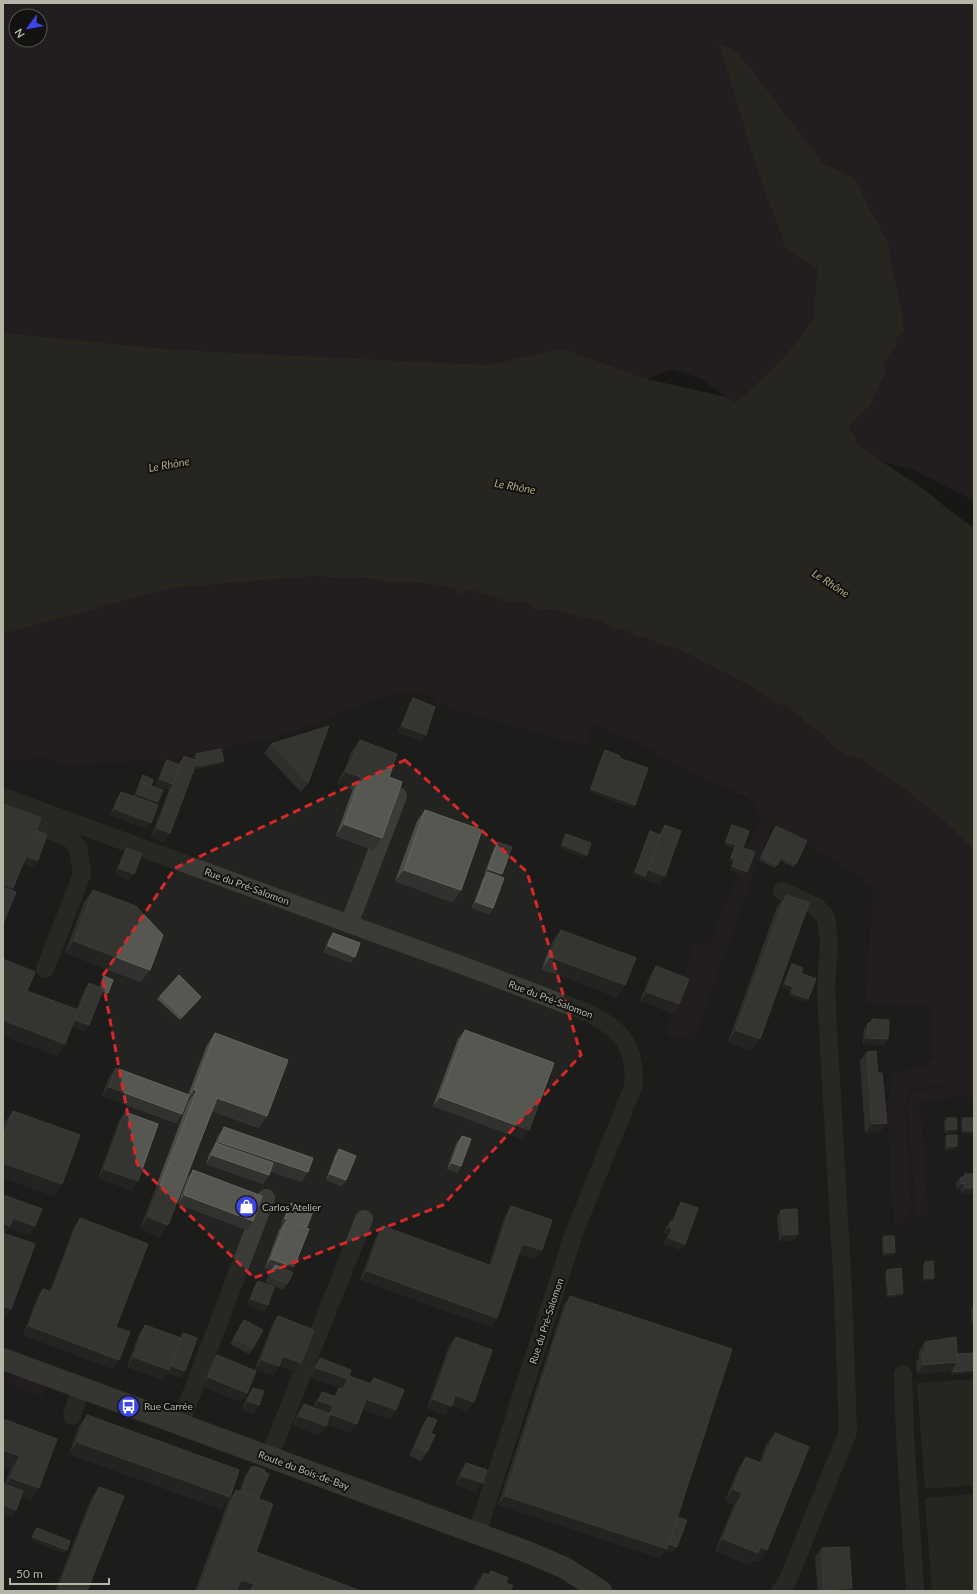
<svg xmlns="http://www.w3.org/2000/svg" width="977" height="1594" font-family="Lato,sans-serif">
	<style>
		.built { fill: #232422 }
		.green { fill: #2f262b; fill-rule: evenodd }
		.water { fill: #3a372c }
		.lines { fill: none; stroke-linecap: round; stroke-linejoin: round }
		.minor { stroke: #3b3c37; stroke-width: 18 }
		.major { stroke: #5a5b53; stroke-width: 22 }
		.wall { fill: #4b4c47 }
		.shaded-wall { fill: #31322f }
		.building { fill: #575752; stroke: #66665f }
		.marked { fill: none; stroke: #d62828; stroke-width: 3; stroke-dasharray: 8 5; stroke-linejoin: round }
		.labels { text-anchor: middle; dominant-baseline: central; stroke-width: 4; stroke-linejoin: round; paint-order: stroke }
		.street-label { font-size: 10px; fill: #b6b6a8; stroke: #121210 }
		.poi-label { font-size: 10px; fill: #b6b6a8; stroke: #121210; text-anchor: start }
		.water-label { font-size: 11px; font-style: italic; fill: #b0a481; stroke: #121210 }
	</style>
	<rect width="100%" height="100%" fill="#171715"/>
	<path class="built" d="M406,692L437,700L436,702L585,746L591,725L638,743L684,769L746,799L755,806L761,818L756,830L743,852L759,855L773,820L873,887L865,1003L932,1006L931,1053H933V1060L926,1065L893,1072L888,1091L887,1104L888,1149L890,1188L892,1198L894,1224L904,1088L974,1076V1591H3V761L22,762L37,755L63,765L148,761L160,762L175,771L180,757L236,746L325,720L383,697Z"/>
	<path class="green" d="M3,3H974V501L914,470L881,461L857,443L855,435L849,428L855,419L870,406L884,363L896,345L901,308L892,267L888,242L869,208L856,179L823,163L737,51L720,43L754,160L786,249L817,268L814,319L787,354L748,392L735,402L726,397L700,378L672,369L647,379L561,348L489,365L179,350L3,333ZM16,16H40V40H16Z
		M314,576L354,579L363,577L384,582L418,583L443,586L456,590L458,593H462L464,590L475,591L506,600L528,602L541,610L547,609L564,612L586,619L588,618L602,621L613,628L627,631L639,637H645L652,641L683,651L754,688L772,702L787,706L802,717L803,722L821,732L833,746L845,755L863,760L912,795L944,821L974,850V1096L925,1100L920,1103L928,1215L915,1216L916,1206L908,1104C911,1087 931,1089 945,1087L948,1084L913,1088C907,1093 905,1098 904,1105L911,1208L908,1216H905V1225L894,1224L892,1198L890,1188L887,1104L893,1072L926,1065L927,1062L933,1060V1053H931L932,1006L865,1003L873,887L773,821L694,1040L667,1036L669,1024L682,988V979L694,945L709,943L742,864L743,852L756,830L761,818L755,806L746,798L684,769L638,743L592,725L585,746L457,710L436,702L437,699L406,692L383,697L325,720L270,739L180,757L176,771L160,762L148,761L63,765L37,755L22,762L3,760V634L169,588Z
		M13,1374L47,1386L42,1397L11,1385L8,1377Z"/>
	<path class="water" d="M719,43L737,51L823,163L856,179L869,208L888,242L892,267L901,308L904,331L897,338L896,345L884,363L886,370L870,406L855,419L849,428L855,435L857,443L881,461L929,493L945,507L974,528V850L944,821L912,795L863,760L845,755L833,746L821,732L803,722L802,717L787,706L772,702L754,688L683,651L652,641L645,637H639L627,631L613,628L602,621L588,618L586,619L564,612L547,609L541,610L535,609L528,602L506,601L475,591L464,590L462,594L458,593L456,590L443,586L418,583L384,582L363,577L354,579L314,576L170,588L3,634V333L179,350L489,365L561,348L647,379L726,397L735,402L748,392L787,354L814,319L817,268L786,249L754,160Z
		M974,1379V1485L925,1489L917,1383Z
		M974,1494V1591H932L925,1498Z"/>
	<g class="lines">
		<path class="minor" d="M3,797L475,970L588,1013C623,1030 637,1048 633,1087L574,1233L477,1533
			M3,813L68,837L78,847L82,874L45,969
			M349,924L398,796
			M903,1374L905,1436L915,1591
			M72,1416L81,1388
			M180,1424L266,1198
			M269,1457L364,1219
			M780,1591L787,1582L848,1432L843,1292L827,1011L826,989L829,942L826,918L817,907L782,891"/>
		<path class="major" d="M3,1359L530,1553L565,1568L601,1591"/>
	</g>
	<path class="wall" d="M413,698L426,735L421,741L398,732L409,705Z
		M360,740L389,777L373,850L336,836L353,789L337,784L341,775L346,767L351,752Z
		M271,744L308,783L301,792L264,753Z
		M605,750L619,758L635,805L633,808L589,792L603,753Z
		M196,754L222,764L196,769V764L170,833L164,842L151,837L169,790L156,785L163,766L167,760L178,765L184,756L195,761L194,757Z
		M143,775L151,786L156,805L147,829L110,815L117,798L121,792L134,796L141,778Z
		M3,804L34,836L37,831L33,867L23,863L13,888L11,891Z
		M425,810L461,890L452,902L395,881L417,821Z
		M665,825V876L659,885L633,875L648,835L650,831L659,835Z
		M732,825L743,848L745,875L730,870L733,862L729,861L734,848L724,845L730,828Z
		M776,826L796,864L793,867L780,860L775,868L759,860L774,829Z
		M566,834L584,858L560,848L564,837Z
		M498,842L500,877L493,908L489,914L472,908L483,878L485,875H484L494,848Z
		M127,848L129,880L115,874L123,854Z
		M93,890L141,982L65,953L84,902Z
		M786,895L751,1051L728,1042L777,907Z
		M561,930L617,997L542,969L552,942Z
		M333,933L351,963L324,952L329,939Z
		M792,964L806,1002L789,996L791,990L782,987L790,967Z
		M656,966L679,1004L673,1013L640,1001L650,976Z
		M104,976L106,996L101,994L89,1025L85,1031L72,1026L65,1044L57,1056L27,991L77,1009L85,989L89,983L99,987L102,979Z
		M160,996L201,997L199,1000L180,1020L157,999Z
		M872,1019L884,1045L863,1044L864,1029Z
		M465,1030L522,1139L433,1106L458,1039Z
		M215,1033L259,1128L212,1111L160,1237L140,1229L188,1102H187L176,1123L102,1096L109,1077L116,1068L188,1095L207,1045Z
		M867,1052L880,1132L865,1133L860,1061Z
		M13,1111L54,1196L3,1178V1126L4,1123Z
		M125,1112L131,1190L98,1178L119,1121Z
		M947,1118L957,1129L955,1132L945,1133L944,1121Z
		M963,1118L973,1134H962L961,1121Z
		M224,1127L302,1182L270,1171L269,1175L263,1184L206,1164L210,1152L214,1146L218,1136Z
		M947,1135L955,1149L945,1150V1138Z
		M462,1136L461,1166L457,1173L447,1169L457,1142Z
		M339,1149L346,1180L342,1186L326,1180L335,1155Z
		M193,1170L247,1230L178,1204L187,1179Z
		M965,1174L974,1194H961V1189L957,1190L956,1183L961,1177H963Z
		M681,1202L685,1244L681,1250L664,1244L668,1235L664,1233L666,1227L671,1221L672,1222L677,1208Z
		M291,1203L307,1227L294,1267L291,1272L287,1284L283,1290L265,1282L271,1270L265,1268L279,1230L282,1226L281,1225L287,1209Z
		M511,1206L542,1250L535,1259L519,1254L491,1327L360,1280L377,1235L383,1226L489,1265L505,1216Z
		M781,1210L798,1234L794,1240L779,1241L777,1216Z
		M80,1218L116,1327L113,1369L23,1335L37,1298L43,1289L50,1291L74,1227Z
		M884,1236L895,1252L893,1255L883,1256L882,1239Z
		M925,1262L934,1278L932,1281H923V1265Z
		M887,1270L903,1293L901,1296L887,1298L885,1273Z
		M258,1281L268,1305L264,1311L247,1305L254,1287Z
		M570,1296L677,1517L673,1553L665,1551L660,1558L498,1505L564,1305Z
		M974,1305V1324H972L971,1310Z
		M278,1316L301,1363L295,1372L279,1366L273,1375L255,1369L272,1325Z
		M244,1320L253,1348L249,1354L230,1344L240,1326Z
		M145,1325L180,1338L183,1333L181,1378L167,1373L163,1380L127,1367L139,1334Z
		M456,1337L467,1411L452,1405L445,1415L427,1408L449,1346Z
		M925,1342L957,1354L974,1353L952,1375L951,1371L917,1374L916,1363L919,1358V1351Z
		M217,1355L241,1402L202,1386L211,1364Z
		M320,1358L349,1376L370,1384L374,1378L396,1410L390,1419L362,1409L351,1433L326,1424L319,1435L293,1425L298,1413L304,1404L313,1408L316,1401L322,1392L334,1396L339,1388H341L310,1377L314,1367Z
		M253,1388L259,1405L253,1414L242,1410L247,1397Z
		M87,1415L221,1509L69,1454L79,1426Z
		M428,1417L431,1433L427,1452L421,1461L409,1456L422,1426Z
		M3,1419L39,1488L31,1500L22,1496L16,1510L12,1516L3,1513V1485L4,1484H5L11,1468L3,1465Z
		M775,1433L759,1562L753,1560L750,1565L715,1551L734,1505L725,1501L738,1469L746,1457L760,1462L766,1445Z
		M466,1463L476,1492L456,1485L460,1472Z
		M254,1466L259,1499L256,1552L361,1591H195L228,1502L236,1490L239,1492L245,1476L251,1467L253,1468Z
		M99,1487L87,1591H55L91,1499Z
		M37,1528L65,1553L31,1540L34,1531Z
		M822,1548L850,1591H818L815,1557Z
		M491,1571L506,1583L510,1591H473L475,1585L484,1573L488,1575Z"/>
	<path class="shaded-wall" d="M402,726L426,735L421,741L398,732Z
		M224,761L222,764L196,769L199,766Z
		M346,772L361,777L353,789L337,784Z
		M160,779L173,784L168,790L156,785Z
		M591,789L635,805L633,808L589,792Z
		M137,794L158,802L154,808L132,800Z
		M115,809L151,823L147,829L110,815Z
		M344,824L382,838L373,850L336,836Z
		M157,828L170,833L164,842L151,837Z
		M726,842L736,845L734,848L724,845Z
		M562,845L587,855L584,858L560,848Z
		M28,857L38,860L33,867L23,863Z
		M731,858L735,859L733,862L729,861Z
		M732,866L747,872L745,875L730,870Z
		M119,868L134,874L129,880L115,874Z
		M488,869L502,874L498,880L487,872L485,875H484Z
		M404,870L461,890L452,902L395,881Z
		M649,870L665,876L659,885L633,875L635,872L645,876Z
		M3,884L13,888L5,900L3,899Z
		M476,902L493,908L489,914L472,908Z
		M74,941L150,970L141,982L65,953Z
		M328,946L355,957L351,963L324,952Z
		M550,957L625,985L617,997L542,969Z
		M785,984L793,987L791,990L782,987Z
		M99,989L108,993L106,996L97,992Z
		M647,992L679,1004L673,1013L640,1001Z
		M791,993L808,999L806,1002L789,996Z
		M201,997L199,1000L180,1020L182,1017Z
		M3,1020L65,1044L57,1056L3,1036Z
		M75,1020L89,1025L85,1031L71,1026Z
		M736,1030L760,1039L751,1051L728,1042Z
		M867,1038L888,1039L884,1045L863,1044Z
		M109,1087L182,1114L176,1123L102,1096Z
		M194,1090H197L188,1102H186Z
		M440,1097L529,1130L522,1139L433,1106Z
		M217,1098L267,1116L259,1128L209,1110Z
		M887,1123L880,1132L865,1133L872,1124Z
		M957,1129L955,1132L945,1133L947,1130Z
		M964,1131H974V1132L973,1134H962Z
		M219,1142L308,1172L302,1182L213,1151Z
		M957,1146L955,1149L945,1150L948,1147Z
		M212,1155L269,1175L263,1184L206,1164Z
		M3,1163L62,1184L54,1196L3,1178Z
		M452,1163L461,1166L457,1173L447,1169Z
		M104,1169L138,1181L131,1190L98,1178Z
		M330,1174L346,1180L342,1186L326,1180Z
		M965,1183L961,1189L957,1190L961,1184Z
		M965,1188H974V1194H961Z
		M184,1195L253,1221L247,1230L178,1204Z
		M148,1217L168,1225L160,1237L140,1229Z
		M13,1218L35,1226L29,1235L9,1228L4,1235H3V1223Z
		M285,1219L307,1227L303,1233L286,1221L282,1226L281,1225Z
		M669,1227L672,1229L668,1235L664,1233Z
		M798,1234L794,1240L779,1241L783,1235Z
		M669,1238L685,1244L681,1250L664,1244Z
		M522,1244L542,1250L535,1259L516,1253Z
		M895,1252L893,1255L883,1256L885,1253Z
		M271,1259L294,1267L288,1276L275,1265L271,1270L265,1268Z
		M367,1271L497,1318L491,1327L360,1280Z
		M925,1278H934L932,1281H923Z
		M903,1293L901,1296L887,1298L889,1295Z
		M251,1299L268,1305L264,1311L247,1305Z
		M3,1306L11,1309L3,1321Z
		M29,1326L119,1360L113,1369L23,1335Z
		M283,1356L301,1363L295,1372L277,1365Z
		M134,1357L168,1370L171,1366L185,1371L181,1378L167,1373L163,1380L127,1367Z
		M262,1360L279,1366L273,1375L255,1369Z
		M958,1362L952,1371L917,1374L923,1365Z
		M316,1368L348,1379L341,1388L310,1377Z
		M974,1370V1373L952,1375L954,1372Z
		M208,1377L247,1393L241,1402L202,1386Z
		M455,1395L474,1402L467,1411L449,1404Z
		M366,1399L396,1410L390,1419L360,1408Z
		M433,1399L452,1406L445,1415L427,1408Z
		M248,1401L259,1405L253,1414L242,1410Z
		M319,1401L333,1406L327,1415L312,1410Z
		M330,1414L357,1424L351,1433L324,1423Z
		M299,1416L326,1426L319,1435L293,1425Z
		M77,1442L230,1497L221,1509L69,1454Z
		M3,1450L20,1456L11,1468L3,1465Z
		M462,1476L483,1483L476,1492L456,1485Z
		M11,1478L39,1488L31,1500L3,1490Z
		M733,1489L742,1493L734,1505L725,1501Z
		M505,1496L667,1544L677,1547L673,1553L665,1551L660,1558L498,1505Z
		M3,1505L16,1510L12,1516L3,1513Z
		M33,1537L67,1550L65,1553L31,1540Z
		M723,1539L760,1547L767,1550L759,1562L753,1560L750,1565L715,1551Z
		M241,1580L254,1584L249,1591H233Z
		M852,1588L850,1591H823L824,1590Z"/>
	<path class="building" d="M413,698L435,707L426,735L402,726Z
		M329,726L308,783L271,744Z
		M360,740L397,754L389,777L402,782L382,838L344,824L361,777L346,772L349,763H351Z
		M221,749L224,761L199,766L196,754Z
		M605,750L620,756L619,758L648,768L635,805L591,789Z
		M184,756L197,761L170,833L157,828Z
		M167,760L180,765L173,784L160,779Z
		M143,775L153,780L151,786L141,782V783H140Z
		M141,782L163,790L158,802L137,794Z
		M121,792L158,805L151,823L115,809Z
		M3,804L41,818L13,888L3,884Z
		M425,810L482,830L461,890L404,870Z
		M665,825L681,831L665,876L649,870Z
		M732,825L749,831L743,848L755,852L747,872L732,866L735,859L731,858L736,845L726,842Z
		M776,826L807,841L796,864L781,857L777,865L761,857Z
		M37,831L47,835L38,860L28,857Z
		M650,831L660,835L645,876L635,872Z
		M566,834L591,843L587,855L562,845Z
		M498,842L512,847L502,874L488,869Z
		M127,848L142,854L134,874L119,868Z
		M487,872L504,878L493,908L476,902Z
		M3,887L16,892L3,924Z
		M93,890L136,906L163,935L150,970L74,941Z
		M786,895L809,903L760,1039L736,1030Z
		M561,930L636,958L625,985L550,957Z
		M333,933L360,943L355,957L328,946Z
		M3,959L35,972L27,991L78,1010L65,1044L3,1020Z
		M792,964L803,968L801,973L816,979L808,999L791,993L793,987L785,984Z
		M656,966L689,979L679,1004L647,992Z
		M179,975L201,997L182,1017L160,996Z
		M104,976L113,980L108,993L102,991L103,989L100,987Z
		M89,983L103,989L89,1025L75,1020Z
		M872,1019L889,1020L888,1039L867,1038L868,1023L872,1024Z
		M465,1030L554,1063L529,1130L440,1097Z
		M215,1033L288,1060L267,1116L217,1098L168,1225L148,1217L197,1090H194Z
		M876,1051L878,1073H882L887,1123L872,1124L867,1052Z
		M116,1068L189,1095L182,1114L109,1087Z
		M13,1111L80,1135L62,1184L3,1163V1138Z
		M125,1112L158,1124L138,1181L104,1169Z
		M947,1118H956L957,1129L947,1130Z
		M963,1118H974V1131H964Z
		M224,1127L313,1158L308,1172L219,1142Z
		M947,1135H957V1146L948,1147Z
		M462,1136L471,1139L461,1166L452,1163Z
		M216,1143L273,1163L269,1175L212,1155Z
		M339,1149L356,1156L346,1180L330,1174Z
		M193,1170L262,1196L253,1221L184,1195Z
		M965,1174H974V1188H965V1183L961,1184V1177H965Z
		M3,1195L42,1209L35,1226L13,1218L10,1226L3,1223Z
		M681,1202L698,1208L685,1244L669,1238L672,1229L669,1227L671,1221L674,1222Z
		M291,1203L313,1211L307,1227L285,1219Z
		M511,1206L552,1220L542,1250L522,1244L497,1318L367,1271L383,1226L492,1266Z
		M797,1209L798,1234L783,1235L781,1210Z
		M80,1218L148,1244L116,1327L130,1332L119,1360L29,1326L43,1289L52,1292Z
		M286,1221L309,1229L294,1267L271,1259Z
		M3,1233L35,1244L11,1309L3,1306Z
		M884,1236H894L895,1252L885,1253Z
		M933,1261L934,1278H925V1262Z
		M275,1265L293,1273L287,1284L270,1276Z
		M901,1268L903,1293L889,1295L887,1270Z
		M258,1281L274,1287L268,1305L251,1299Z
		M570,1296L732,1349L667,1549L505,1496Z
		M278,1316L314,1330L301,1363L283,1356L279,1366L262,1360Z
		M244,1320L263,1330L253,1348L234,1338Z
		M145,1325L181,1338L169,1370L134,1357Z
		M183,1333L197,1338L185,1371L171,1366Z
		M456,1337L492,1350L474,1402L455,1395L452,1406L433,1399Z
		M956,1337L958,1362L923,1365L922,1354L926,1353L925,1342Z
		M974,1353V1370L954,1372V1368L958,1362L957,1354Z
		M217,1355L256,1371L247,1393L208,1377Z
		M320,1358L351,1370L349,1376L371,1384L374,1378L404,1390L396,1410L366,1399L357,1424L330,1414L333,1406L319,1401L322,1392L336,1397L339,1388L344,1389L348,1379L316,1368Z
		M253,1388L264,1391L259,1405L248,1401Z
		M304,1404L330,1414L326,1426L299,1416Z
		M87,1415L239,1470L230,1497L77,1442Z
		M428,1417L437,1420L431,1433L435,1435L427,1452L415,1447Z
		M3,1419L57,1439L39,1488L11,1478L20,1456L3,1450Z
		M775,1433L809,1447L767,1550L760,1547L758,1553L723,1539L742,1493L733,1489L746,1457L763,1464Z
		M466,1463L487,1470L483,1483L462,1476Z
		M254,1466L265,1470L264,1472L253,1468Z
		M251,1467L269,1474L259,1498L242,1492Z
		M4,1484L23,1491L16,1510L3,1505V1486Z
		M99,1487L124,1496L87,1591H58Z
		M236,1490L273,1504L256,1552L361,1591H251L254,1584L241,1580L236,1591H199Z
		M677,1517L687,1520L677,1547L668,1544Z
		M37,1528L70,1541L67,1550L33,1537Z
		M849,1547L852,1588L824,1590L822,1548Z
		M491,1571L508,1578L506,1583L513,1586L510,1591H477L484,1573L489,1575Z"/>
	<path d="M0 0H977V1594H0ZM405,760L527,872L581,1055L443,1205L254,1278L137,1164L102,977L175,868Z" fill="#171715" fill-opacity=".55" fill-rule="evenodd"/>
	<path class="marked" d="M405,760L527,872L581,1055L443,1205L254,1278L137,1164L102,977L175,868Z"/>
	<defs>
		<symbol id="shop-disc" viewBox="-11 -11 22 22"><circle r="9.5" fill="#3e45e7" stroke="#121210"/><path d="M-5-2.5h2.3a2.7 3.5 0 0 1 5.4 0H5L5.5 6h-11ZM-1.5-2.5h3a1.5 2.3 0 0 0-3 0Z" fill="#fff"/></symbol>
		<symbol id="bus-disc" viewBox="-11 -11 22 22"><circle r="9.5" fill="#3e45e7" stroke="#121210"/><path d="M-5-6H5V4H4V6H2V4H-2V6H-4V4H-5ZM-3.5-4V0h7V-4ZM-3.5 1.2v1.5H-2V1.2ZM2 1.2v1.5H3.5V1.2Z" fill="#fff"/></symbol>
	</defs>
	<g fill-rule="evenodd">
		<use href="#shop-disc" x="234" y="1194" width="25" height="25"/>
		<use href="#bus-disc" x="116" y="1394" width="25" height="25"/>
	</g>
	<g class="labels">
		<g class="street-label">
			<text transform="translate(247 886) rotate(20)">Rue du Pré-Salomon</text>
			<text transform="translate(551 999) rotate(21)">Rue du Pré-Salomon</text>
			<text transform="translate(546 1321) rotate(-72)">Rue du Pré-Salomon</text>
			<text transform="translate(304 1470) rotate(20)">Route du Bois-de-Bay</text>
		</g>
		<g class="poi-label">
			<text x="262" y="1207">Carlos Atelier</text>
			<text x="144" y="1406">Rue Carrée</text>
		</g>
		<g class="water-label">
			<text transform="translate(169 464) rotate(-10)">Le Rhône</text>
			<text transform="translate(515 486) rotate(10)">Le Rhône</text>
			<text transform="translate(831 583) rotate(33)">Le Rhône</text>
		</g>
	</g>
	<rect width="977" height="1594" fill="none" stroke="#b6b6a8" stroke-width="8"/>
	<g transform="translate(28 28) rotate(238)"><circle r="19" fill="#121210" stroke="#54544d"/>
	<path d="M0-3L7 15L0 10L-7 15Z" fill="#3e45e7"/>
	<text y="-6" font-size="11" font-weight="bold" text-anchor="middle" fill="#b6b6a8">N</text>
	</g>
	<path d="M10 1578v6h99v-6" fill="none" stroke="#b6b6a8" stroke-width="2"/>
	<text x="16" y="1578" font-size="12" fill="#b6b6a8" stroke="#121210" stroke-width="3" paint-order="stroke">50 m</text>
</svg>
